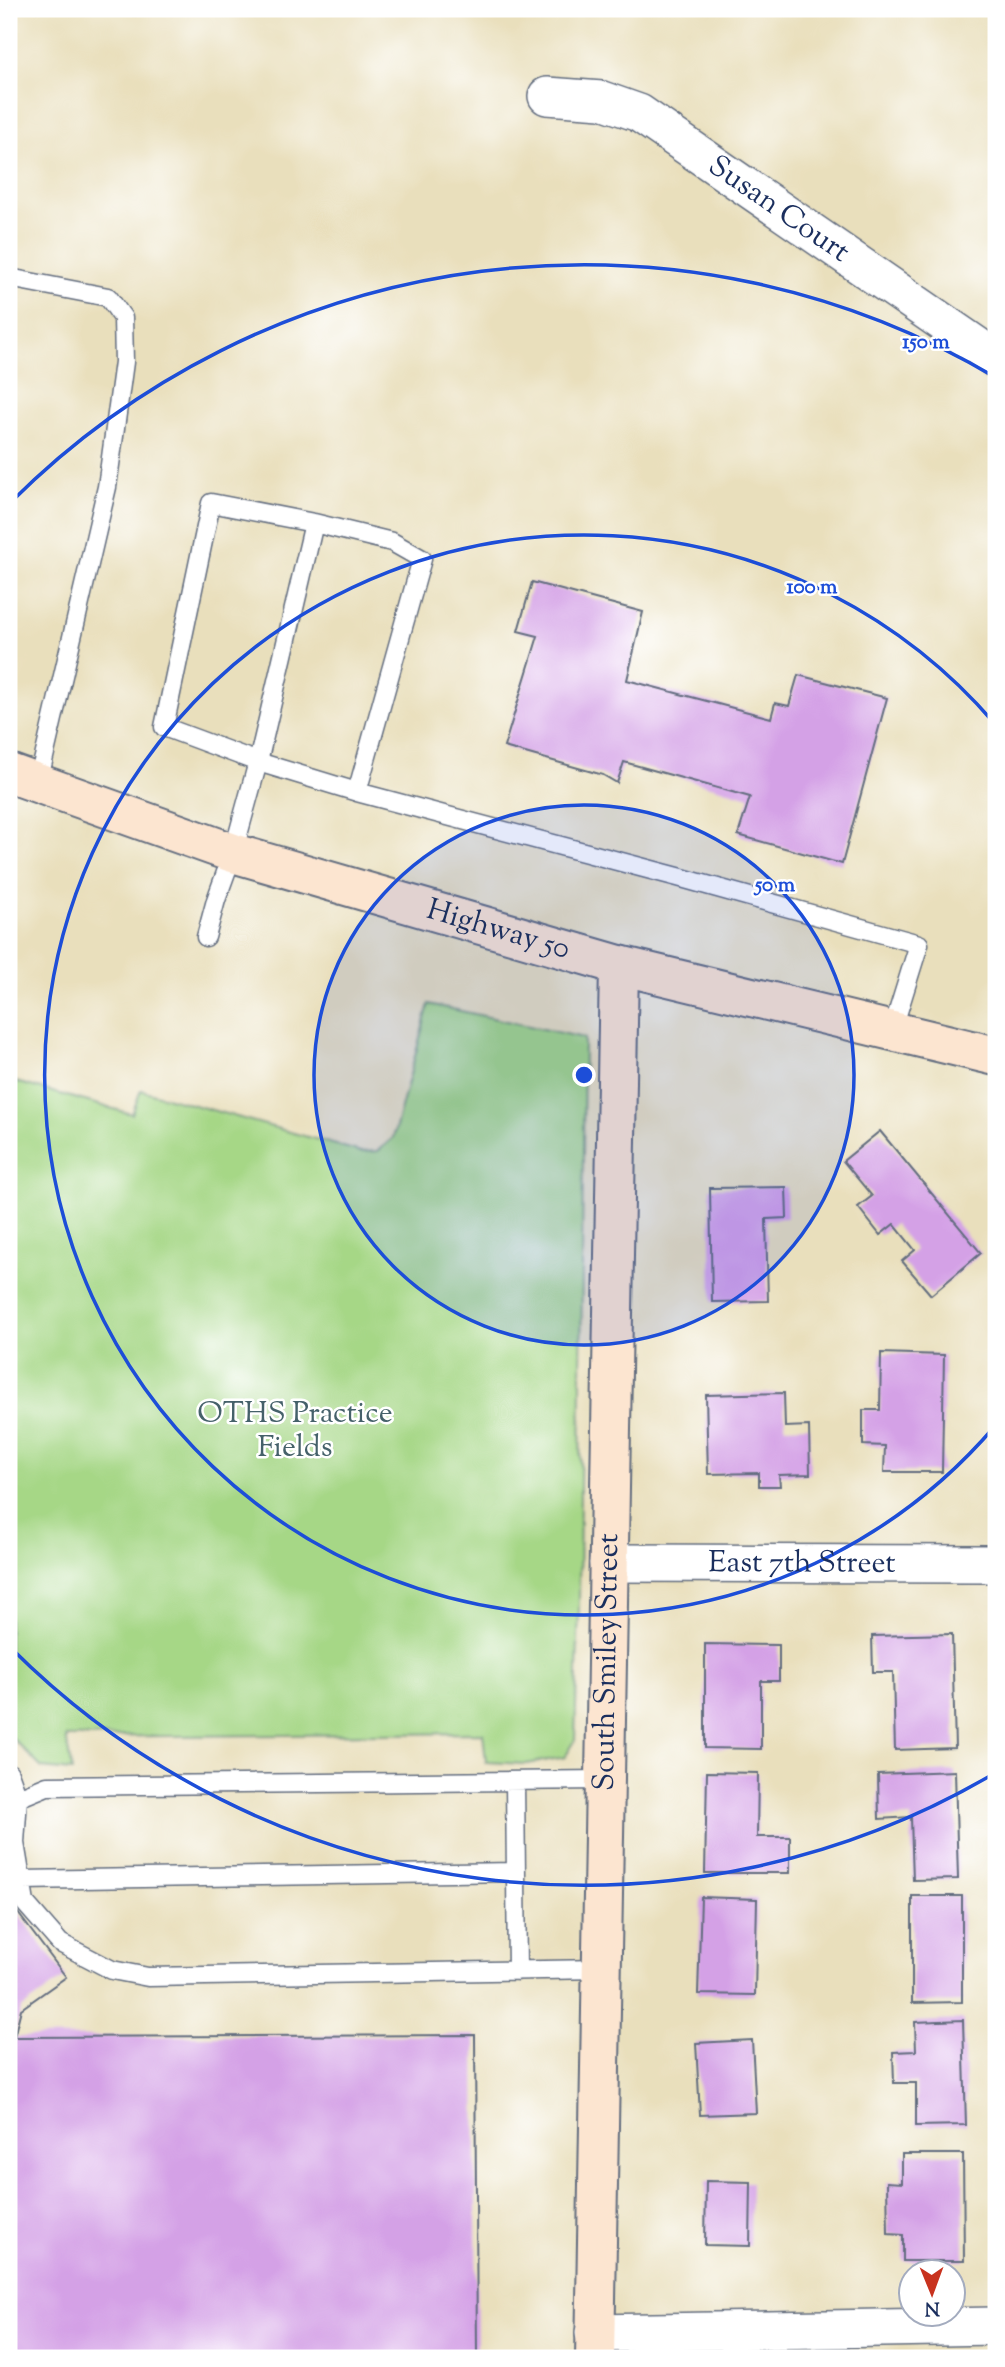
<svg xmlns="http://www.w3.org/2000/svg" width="1005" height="2367" font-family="'Sorts Mill Goudy',serif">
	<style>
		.green { fill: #a6d786; stroke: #608372; stroke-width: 2 }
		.building { fill: #d4a1e6 }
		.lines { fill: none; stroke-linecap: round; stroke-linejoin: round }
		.lane-casing { stroke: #636d7f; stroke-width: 21 }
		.street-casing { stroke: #636d7f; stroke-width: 40 }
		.secondary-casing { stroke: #636d7f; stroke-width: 42 }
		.lane { stroke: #fff; stroke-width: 18 }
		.street { stroke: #fff; stroke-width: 37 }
		.secondary { stroke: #fce5d0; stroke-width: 38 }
		.ring { fill: none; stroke: #1d4ed8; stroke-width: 3.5 }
		.labels { text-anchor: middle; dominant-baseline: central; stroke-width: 5; stroke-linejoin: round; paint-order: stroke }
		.street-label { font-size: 30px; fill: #1b2f5e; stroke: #fff }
		.park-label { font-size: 30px; fill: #45616a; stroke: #fff }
		.centre { fill: #1d4ed8; stroke: #fff; stroke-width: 3.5 }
		.ring-label { font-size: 21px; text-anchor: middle; font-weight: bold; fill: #1d4ed8; stroke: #fff; stroke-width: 5; stroke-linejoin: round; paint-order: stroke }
	</style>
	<rect width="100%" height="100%" fill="#fff"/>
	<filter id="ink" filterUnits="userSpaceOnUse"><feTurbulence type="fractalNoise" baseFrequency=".0143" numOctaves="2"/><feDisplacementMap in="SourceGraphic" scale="14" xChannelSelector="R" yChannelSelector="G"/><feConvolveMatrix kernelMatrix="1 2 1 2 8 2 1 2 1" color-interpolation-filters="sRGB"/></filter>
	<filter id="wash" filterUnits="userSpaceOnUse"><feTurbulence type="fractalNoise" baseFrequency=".00686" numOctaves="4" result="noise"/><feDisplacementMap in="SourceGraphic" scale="28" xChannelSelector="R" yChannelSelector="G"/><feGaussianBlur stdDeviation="1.57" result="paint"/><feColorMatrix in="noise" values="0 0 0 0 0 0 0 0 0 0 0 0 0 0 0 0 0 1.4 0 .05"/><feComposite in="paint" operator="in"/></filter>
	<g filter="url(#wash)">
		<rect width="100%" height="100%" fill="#e9dfbc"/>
		<path class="green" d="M429,1004L584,1038L579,1605L575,1741L565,1757L527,1764L486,1762L483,1733L66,1737L72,1771L42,1768L9,1735V1080L132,1114L141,1090L361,1152L378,1151L393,1138Z"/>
		<g id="blocks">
			<path class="building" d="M532,582L643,612L627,680L771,718L775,703L789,706L798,675L887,698L842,864L738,835L750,797L624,762L617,783L603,775L504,747L538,636L518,631Z
				M880,1131L981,1253L931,1295L902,1261L915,1250L894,1224L880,1235L858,1207L872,1196L843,1161Z
				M786,1187L787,1218L766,1219L768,1301L712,1302L710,1188Z
				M881,1353L944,1355L942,1472H884L885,1446L863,1445V1410H880Z
				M784,1393L785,1427L809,1426L810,1474L779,1475L780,1486H759V1473L708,1474L706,1395Z
				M952,1634L955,1748L895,1750L893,1672H873L872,1636Z
				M705,1644L779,1645V1681H761V1749L705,1748Z
				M955,1771L958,1879L913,1880L911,1817L879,1819L878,1774Z
				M707,1772L758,1773L757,1837H790V1873H705Z
				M912,1896H962V2002L912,2003Z
				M701,1897L757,1899L755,1995L698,1994Z
				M18,1913L66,1977L21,2009L14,2037L475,2035L477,2358H9V1920Z
				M963,2020L966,2125L916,2126V2083H894L893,2052L916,2051L915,2022Z
				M752,2040L756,2113L700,2115L696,2043Z
				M902,2154H963L964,2261H903V2235L888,2234L887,2182L902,2183Z
				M706,2181L751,2182L750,2246L705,2245Z"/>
		</g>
	</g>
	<g filter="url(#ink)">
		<use href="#blocks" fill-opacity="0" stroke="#636d7f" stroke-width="2"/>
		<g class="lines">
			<defs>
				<path id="lane" d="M9,278L108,297L123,318L124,362L107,487L38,783
					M314,523L211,503L164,727L258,762L357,792L678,877L919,944L892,1031
					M206,937L216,900L233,853L258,762L314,523L392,542L422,559L357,792
					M9,1773L18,1798
					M515,1781L517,1971
					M22,1880L516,1872
					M601,1969L148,1977L112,1970L60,1943L25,1903L15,1843L18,1798L47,1786L604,1780"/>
				<g id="street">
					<path id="s1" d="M547,96L602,100L639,113L996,359"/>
					<path id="s2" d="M608,1563L996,1564"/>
					<path d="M594,2333L996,2326"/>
				</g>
				<g id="secondary">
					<path id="s3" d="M9,773L233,853L619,965L996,1056"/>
					<path id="s4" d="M595,2358L619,965"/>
				</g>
			</defs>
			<use href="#lane" class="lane-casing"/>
			<use href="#street" class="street-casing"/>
			<use href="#secondary" class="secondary-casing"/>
			<use href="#lane" class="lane"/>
			<use href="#street" class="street"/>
			<use href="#secondary" class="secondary"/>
		</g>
	</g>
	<circle cx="584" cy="1075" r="270" fill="#1d4ed8" fill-opacity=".12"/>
	<g class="ring">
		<circle cx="584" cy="1075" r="270"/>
		<path d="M995 1426A540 540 0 1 1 995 724"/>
		<path d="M995 1773A810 810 0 0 1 11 1648M11 502A810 810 0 0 1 995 377"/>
	</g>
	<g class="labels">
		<g class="street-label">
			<text stroke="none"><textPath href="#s1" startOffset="264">Susan Court</textPath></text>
			<text stroke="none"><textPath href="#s3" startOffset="514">Highway 50</textPath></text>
			<text stroke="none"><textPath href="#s2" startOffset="194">East 7th Street</textPath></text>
			<text stroke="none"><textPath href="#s4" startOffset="696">South Smiley Street</textPath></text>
		</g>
		<g class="park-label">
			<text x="295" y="1414">OTHS Practice<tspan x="295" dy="34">Fields</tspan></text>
		</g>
	</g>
	<circle cx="584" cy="1075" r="10" class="centre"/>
	<g class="ring-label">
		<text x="926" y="348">150 m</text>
		<text x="812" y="593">100 m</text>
		<text x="775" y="891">50 m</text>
	</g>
	<rect width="1005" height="2367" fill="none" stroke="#fff" stroke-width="35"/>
	<g transform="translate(932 2293) rotate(179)"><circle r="33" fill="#ffffff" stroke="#a4acbf" stroke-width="2"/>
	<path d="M0-5L12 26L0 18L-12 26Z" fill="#c8321e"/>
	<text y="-10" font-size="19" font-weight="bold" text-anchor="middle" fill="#1b2f5e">N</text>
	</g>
</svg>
